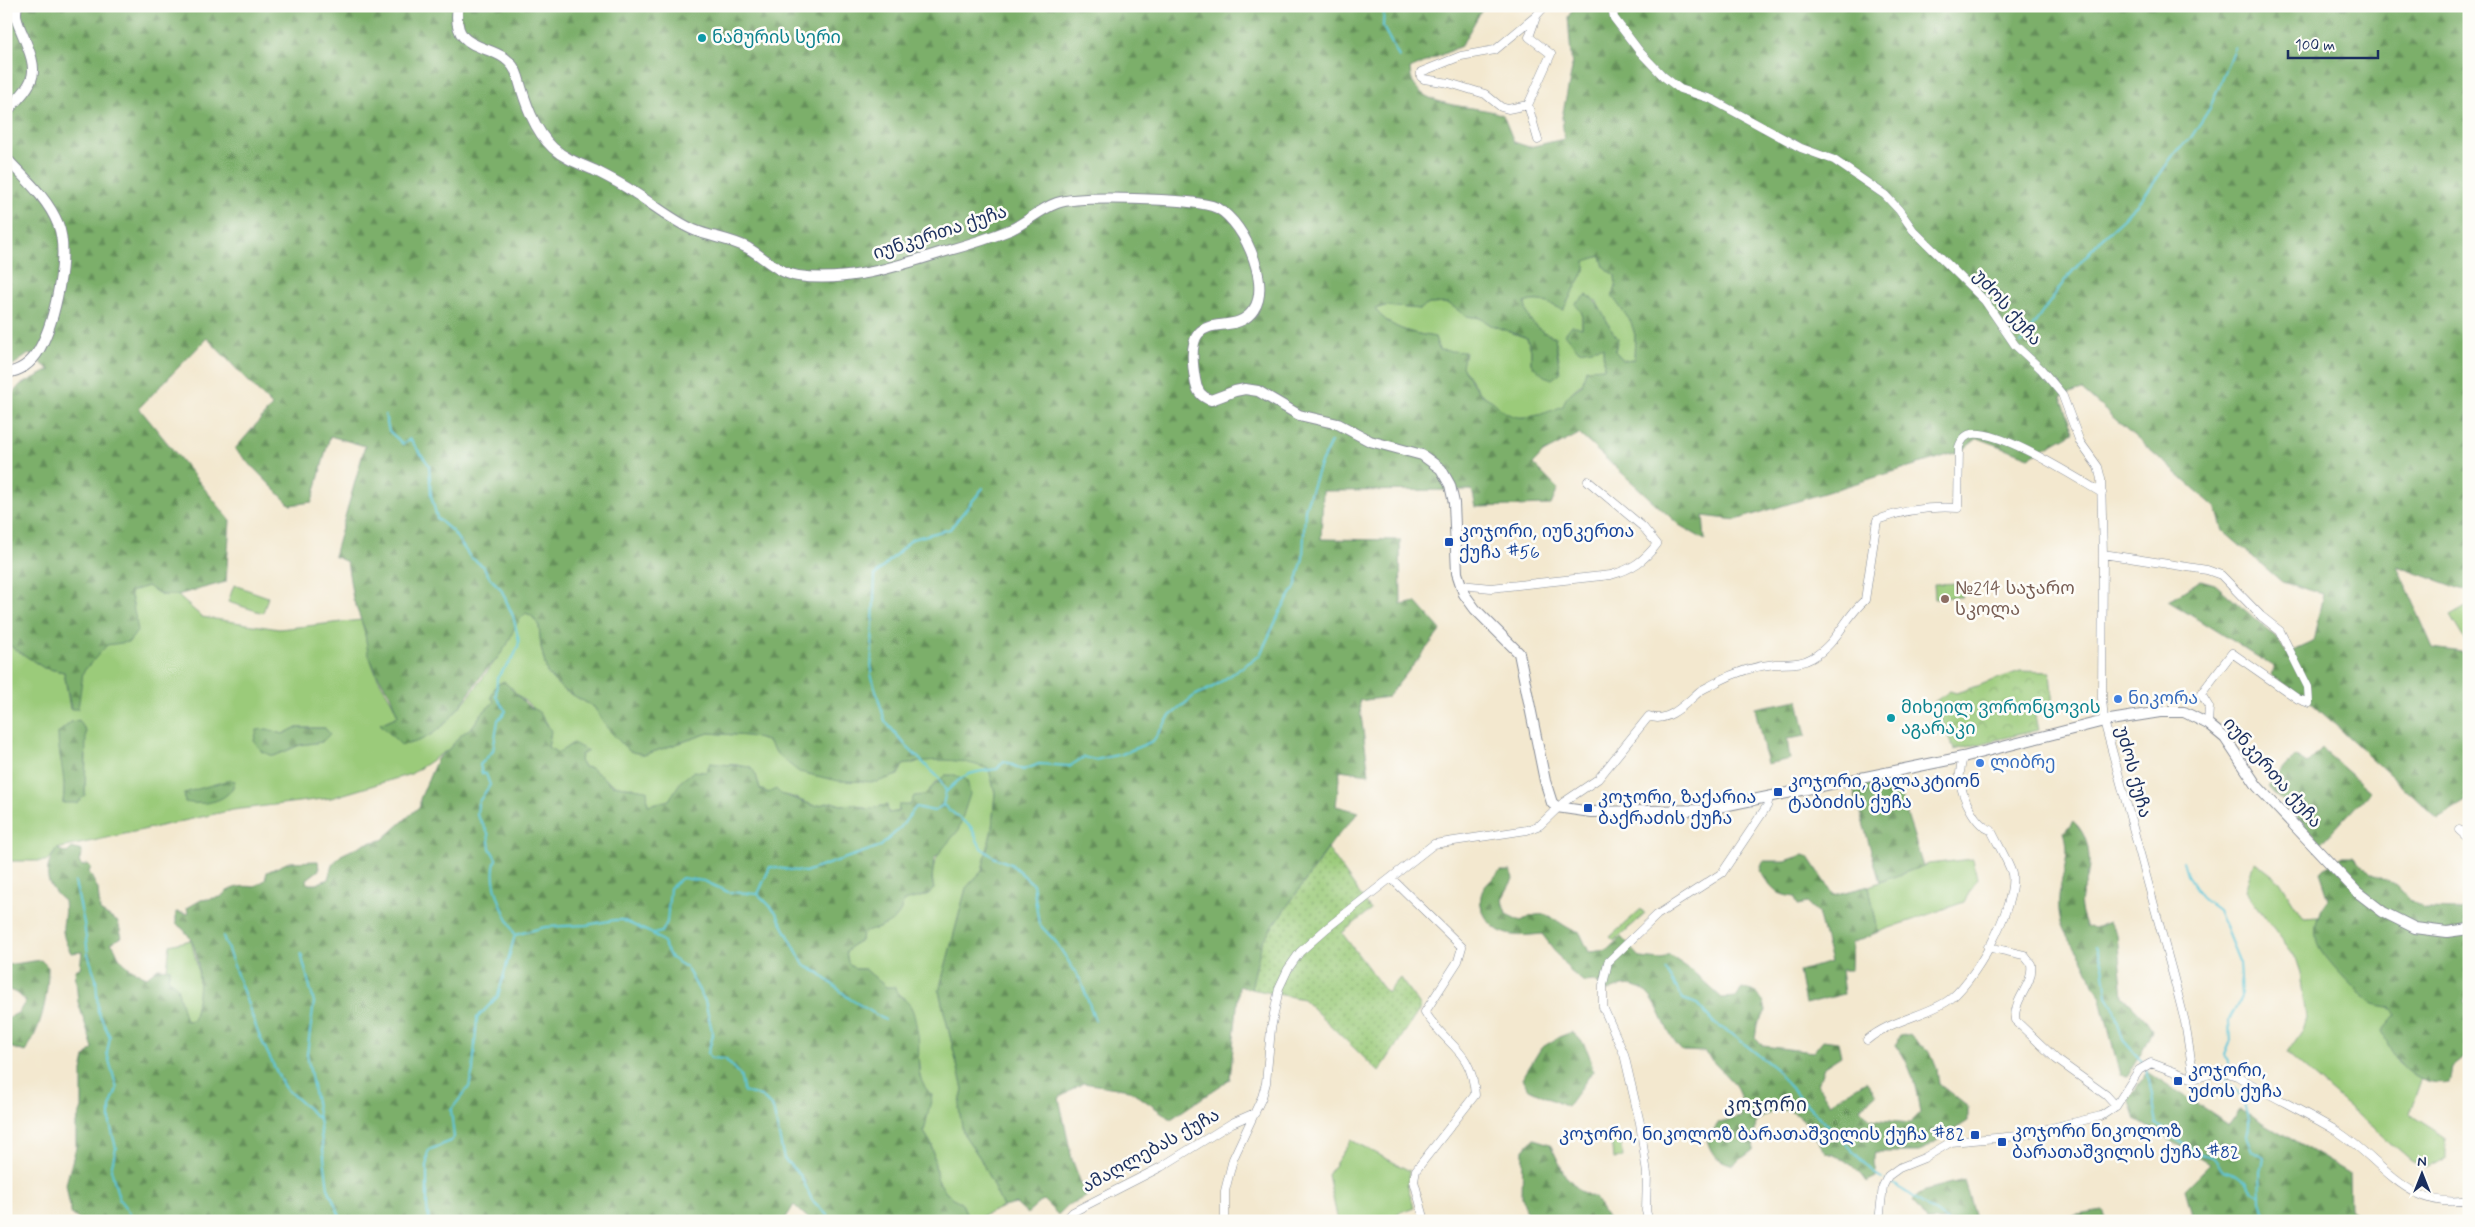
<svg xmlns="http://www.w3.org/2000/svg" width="2475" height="1227" font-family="Mynerve,'Noto Sans Georgian',sans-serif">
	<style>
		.grass { fill: #9bcb7a; stroke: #5b7d6c; fill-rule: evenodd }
		.forest { fill: url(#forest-firs); stroke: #4c6f64; fill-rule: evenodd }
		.park { fill: url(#park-crowns); stroke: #5b7d6c }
		.garden { fill: url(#garden-dots); stroke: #5b7d6c }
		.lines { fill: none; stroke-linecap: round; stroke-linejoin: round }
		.stream { stroke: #5fc7db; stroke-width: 2 }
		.street-casing { stroke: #878c96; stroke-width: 9 }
		.secondary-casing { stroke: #878c96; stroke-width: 12 }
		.street { stroke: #fff; stroke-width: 8 }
		.secondary { stroke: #fff; stroke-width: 10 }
		.culture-dot { fill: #0f9aa8; stroke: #fdfcf7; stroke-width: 2 }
		.transit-dot { fill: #1a4fb4; stroke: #fdfcf7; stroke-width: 2 }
		.education-dot { fill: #8d6e63; stroke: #fdfcf7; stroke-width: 2 }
		.shop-dot { fill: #3f7fe0; stroke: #fdfcf7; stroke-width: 2 }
		.labels { text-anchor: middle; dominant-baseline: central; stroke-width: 5; stroke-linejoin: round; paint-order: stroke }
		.culture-label { font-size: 18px; fill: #0d838f; stroke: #fdfcf7; text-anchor: start }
		.street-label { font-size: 18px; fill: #1b2f5e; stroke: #fdfcf7 }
		.transit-label { font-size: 18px; fill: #164399; stroke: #fdfcf7; text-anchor: start }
		.education-label { font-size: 18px; fill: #785e54; stroke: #fdfcf7; text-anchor: start }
		.shop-label { font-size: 18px; fill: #366cbe; stroke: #fdfcf7; text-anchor: start }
		.neighbourhood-label { font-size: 19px; letter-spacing: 1px; fill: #1b2f5e; stroke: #fdfcf7 }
	</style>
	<defs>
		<pattern id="forest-firs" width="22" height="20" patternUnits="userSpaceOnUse" patternTransform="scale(1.25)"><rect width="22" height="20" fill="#7caf6a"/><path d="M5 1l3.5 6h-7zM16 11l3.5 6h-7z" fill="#658f5a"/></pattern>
		<pattern id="park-crowns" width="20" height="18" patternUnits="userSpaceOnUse" patternTransform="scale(1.25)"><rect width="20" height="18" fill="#9bcb7a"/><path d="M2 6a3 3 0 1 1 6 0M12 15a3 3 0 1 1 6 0" fill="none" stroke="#7ea567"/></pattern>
		<pattern id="garden-dots" width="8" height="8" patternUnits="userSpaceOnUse" patternTransform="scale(1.25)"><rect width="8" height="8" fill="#9bcb7a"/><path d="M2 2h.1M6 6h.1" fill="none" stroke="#7ea567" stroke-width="1.8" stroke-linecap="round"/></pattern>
	</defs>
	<rect width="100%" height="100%" fill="#fdfcf7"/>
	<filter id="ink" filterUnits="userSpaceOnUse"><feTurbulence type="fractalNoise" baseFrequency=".02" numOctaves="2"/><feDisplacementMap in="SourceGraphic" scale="10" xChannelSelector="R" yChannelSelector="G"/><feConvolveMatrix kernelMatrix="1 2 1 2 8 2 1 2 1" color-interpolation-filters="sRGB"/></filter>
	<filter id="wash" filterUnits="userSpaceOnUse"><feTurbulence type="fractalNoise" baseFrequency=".0096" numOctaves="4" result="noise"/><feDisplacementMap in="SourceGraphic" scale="20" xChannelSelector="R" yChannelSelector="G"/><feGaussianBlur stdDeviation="1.12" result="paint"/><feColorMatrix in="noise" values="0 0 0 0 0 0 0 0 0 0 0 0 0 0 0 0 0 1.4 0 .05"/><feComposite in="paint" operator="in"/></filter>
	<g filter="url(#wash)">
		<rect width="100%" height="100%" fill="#f3e8cf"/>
		<path class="grass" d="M1601,256L1604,267L1615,275L1616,287L1613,296L1631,322L1635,335L1634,359L1623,360L1615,351L1618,338L1608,328L1596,300L1582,313V329L1603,347L1604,368C1592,378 1566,390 1564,406L1545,415L1516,418L1499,410L1496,404L1480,393L1462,367L1439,351L1435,337C1411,333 1390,329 1375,309L1385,306L1420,309L1429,304L1448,303L1466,316L1480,318L1491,325L1527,338L1531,350V364L1559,359L1555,337C1537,330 1527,322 1525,303C1538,297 1551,304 1563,310L1585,270V260Z
			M1961,583L1962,597L1935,598L1934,584Z
			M234,585L268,597L263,613L228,602Z
			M147,586L162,595H177L202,617L279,629L361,620C367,638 368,656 376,674C384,690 391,698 398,716L380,724L443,726L470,695L507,645L514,625L526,613L532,616L539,626L541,647L547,673L562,689L594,707L608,729L644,755L709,733L748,736L767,741L779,756L903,765L927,760L949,759L969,762L989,769L995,793L992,829L982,871L966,888L939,991L963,1089L959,1108L963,1133L980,1158L1003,1207L970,1221L962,1204L945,1192L937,1178L932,1145L924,1132L927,1110L932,1101L920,1079L918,1052L904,998L886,987L865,969H855L848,962L846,953L852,945L861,940V933L879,928L900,912L904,901L927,895L934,889C928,864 940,849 958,831L937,781C925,796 907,812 888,813L886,805L867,809L855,804L841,805L832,802L815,806L790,796L769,793L760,789L756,775C751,772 745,767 739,765C722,760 676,785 669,800L655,805H647L634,787C605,790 603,770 584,767L580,761L581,755L588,751L558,753L548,747C549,742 551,735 550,731C545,711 522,703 511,687L482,713L472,727L461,735L449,749L411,774L331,798L233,810L57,849L48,861H6V647L9,645L44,668L64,672L70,709L83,672L134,608L130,592ZM295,728H325L322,742L300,745L274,756L267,729L283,734ZM86,755L85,795L63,803L65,778Z
			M2466,607L2469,612V647L2450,616Z
			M1973,859L1977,879L1964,902L1878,932L1869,886L1928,864Z
			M2254,861L2280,881L2303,918L2318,917L2317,926C2334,956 2351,1003 2390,1007L2397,1016L2382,1031L2398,1062L2421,1080L2409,1114L2445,1137V1159L2426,1168L2411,1161L2287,1053L2302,1031L2306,1018L2300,973L2294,955L2245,891Z
			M191,940C200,975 202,984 193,1020L186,1021L168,977L170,969L167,968L170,945Z
			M1621,1135L1623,1158L1613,1159L1611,1136Z
			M1351,1140L1410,1171L1407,1184L1414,1207L1398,1213L1390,1221H1338L1328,1175Z"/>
		<path class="forest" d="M6,6H1484L1461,46L1410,69C1411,112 1476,103 1503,115L1514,142L1529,147L1564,139L1562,117L1572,69L1568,17L1575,6H2469V592L2397,566L2433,648L2469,653V800L2438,819L2305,697L2271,675L2274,667L2168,601L2201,580L2215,584L2276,637L2287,654L2313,642L2323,594L2282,582L2223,531L2216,508L2082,390L2061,397L2074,432L2029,457L1978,438L1961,451L1736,520L1703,516L1705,540L1679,525L1579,434L1543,453L1533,464L1558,489L1551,505L1476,507L1472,490L1323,491L1321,539L1400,540L1401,605L1416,602L1441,630L1388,697L1359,701L1369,774L1340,770L1336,806L1359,812L1333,841L1262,942L1251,989L1239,986L1230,1079L1171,1119L1130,1090L1083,1083L1059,1098L1072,1159L1086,1197L1068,1205L1058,1215L1043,1200L1027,1214L1016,1204L1003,1207L980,1158L963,1133L959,1108L963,1089L939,991L966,888L982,871L992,829L995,793L989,769C959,758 934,758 903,765L898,775L877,782L839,781L799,772L779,756L767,741L748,736L709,733L644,755L629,751L608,729L594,707L562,689L547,673L541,647L539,626L532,616L526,613C511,628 515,630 507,645C500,656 490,666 482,675C460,705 442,741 401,745L380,724L398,716L390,695L377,674L368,653L364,628L353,599L347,562L334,556L365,446L330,436L312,502L290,505L235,449L272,406L207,338L139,408L230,520L226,582L177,595H162L147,586L130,592L138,630L129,642L107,645L83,672L78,709H71L64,672L44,668L9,645L6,647V401L20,385L50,370L29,354L13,365H6ZM1601,256L1604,267L1615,275L1616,287L1612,296L1631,322L1635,335L1634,359L1623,360L1615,351L1618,338C1605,325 1603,304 1587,295L1575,304L1582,313V328L1572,325L1565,334L1579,351L1603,347L1604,368L1586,369L1582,385C1574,391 1565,395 1563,406C1540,415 1515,427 1496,404C1492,399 1485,398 1480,393C1473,386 1468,375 1462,367L1465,352L1439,350L1435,337C1411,333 1390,329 1375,309L1385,306L1420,309L1429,304L1448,303L1466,316L1480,318L1491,325L1527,338L1531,350V364L1544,376L1552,379L1560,373L1555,337C1537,330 1527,322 1525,303C1538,297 1551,304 1563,310L1585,270V261Z
			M504,681L527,705L539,712L551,731L548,747L558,753L573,743L588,751L581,755L580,761L584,767L591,768L612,785L647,790L648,805L669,800L681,781L694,771L706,772L710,763L751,767L756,775L760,789L768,793L776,789L781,794L815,806L832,802L841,805L855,804L867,809L887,805L888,813L898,812L899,805H910L914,796L924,795L945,775H955L967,780L970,794L958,831L934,859L932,879L934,889L927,895L904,901C902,905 902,908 900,912C894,925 873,930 862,933L861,940L852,945L846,953L848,962L855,969H865L886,987H895C896,996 907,999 911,1007C915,1014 916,1026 918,1034C921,1057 912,1077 932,1095L924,1132L932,1145L937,1178L945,1192L962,1204L970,1221H811L794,1205L784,1221H81L71,1214L66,1184L76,1147V1123L82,1108V1071L85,1057L93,1048L78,1002L75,970L80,968L82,952L71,953C56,925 67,927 64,901C45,886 42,869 57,849L67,853L72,848L82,851L79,862L82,866L88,864L91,867L89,872L98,889L100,911L118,922L122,937L111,943C116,948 116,952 119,957C126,967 137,973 147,977L158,968L170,969L168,977L177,987L186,1021L193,1020C201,992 205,940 176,924V912L188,914L187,908L201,900L221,897C228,887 243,885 254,887L265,880L267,872L289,862L318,861L319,870L307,879L308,884H316L328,879L332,865L341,855L364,844L382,840L420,806V799L437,759L449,749L461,735L472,727L482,713L494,702L491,697L496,685Z
			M1798,700L1806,736L1787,739L1790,759L1767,764L1755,708Z
			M79,720L86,731L85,795L77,803H63C67,776 58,759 58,733L71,722Z
			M295,728H325L330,734L322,742L300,745L274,756L262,752L254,741L257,730L267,729L283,734Z
			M2322,749L2370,791L2321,844L2268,787L2295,756L2307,764Z
			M1896,778L1923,866L1880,882L1853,788Z
			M229,780L235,781C231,802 203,806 185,802L184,793Z
			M2073,821C2090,836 2092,861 2086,882C2085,887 2081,892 2081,897C2079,907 2083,917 2087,927L2094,928L2109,922L2117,935L2123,996L2146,1020L2152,1029C2151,1036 2132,1069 2127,1076L2120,1075L2100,995C2091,985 2093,982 2088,971C2076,941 2056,935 2059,897C2061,873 2072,856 2064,832Z
			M1803,855L1809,857L1834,895L1869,886L1878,932L1852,943L1851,970H1841L1844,994L1805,1004L1799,971L1831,962L1818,913L1807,903L1798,905L1794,897C1773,894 1771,888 1760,871L1763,861H1785Z
			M2342,856H2354L2371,873L2397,886L2410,900L2424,909L2460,910L2469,907V997L2464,1000L2469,1009V1054L2452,1068L2449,1083C2415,1089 2393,1060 2382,1031L2396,1015L2390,1007C2385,1006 2379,1006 2374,1004C2361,997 2320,955 2317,942C2312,925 2320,910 2329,899L2320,872Z
			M1500,871H1511L1513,879L1502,899L1506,914L1521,921C1550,904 1555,925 1580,933L1589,952L1607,950L1621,937L1641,958L1661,960L1669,955L1691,970L1722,998L1737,997L1742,988C1757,992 1762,995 1766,1011L1757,1025L1755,1038L1763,1046L1813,1052L1823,1040L1838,1042L1841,1056L1824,1067L1818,1085L1830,1103L1866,1081L1876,1094L1860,1108L1870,1119L1910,1123L1920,1113C1916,1088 1912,1066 1896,1045L1899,1036L1910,1034L1918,1044L1930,1051L1937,1069L1939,1084L1968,1107V1121L1919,1152H1875C1872,1162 1876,1168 1876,1177L1866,1182C1856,1167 1845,1158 1827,1153C1805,1127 1795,1091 1756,1122L1753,1150L1733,1165C1718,1160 1711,1156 1707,1139L1719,1122L1741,1117L1740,1096L1735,1085L1704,1052L1682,1051C1657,1027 1658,967 1608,991L1594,981L1584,982L1570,971L1542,934C1531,935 1519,937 1507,934C1490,930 1473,905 1484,888C1488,882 1495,877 1500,871Z
			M41,960L48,967C48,997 42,1027 25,1052L6,1046V1019L18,1013L26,1001L17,993L6,989V965Z
			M1572,1032C1586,1043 1590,1054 1593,1071L1567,1107L1529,1089L1522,1079L1541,1048L1559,1037Z
			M2148,1072L2229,1125L2240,1109L2349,1173L2350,1209L2363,1221H2194L2185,1189L2210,1164L2136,1120L2129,1099Z
			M1534,1139L1550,1144L1565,1175L1580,1191L1595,1198L1609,1221H1529L1522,1197L1523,1149Z
			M1964,1180L1976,1221H1926L1913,1200L1925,1190Z
			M2103,1211L2107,1221H2039Z"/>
		<path class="park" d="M2020,671L2050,672L2053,707L2034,711L2038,730L1954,750L1934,702L1950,691L1956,693Z
			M1641,909L1645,914L1614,941L1610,937Z"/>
		<path class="garden" d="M1328,849L1371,910L1342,933L1387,993L1400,978L1421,1007L1379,1072L1303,999L1251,989L1262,942Z"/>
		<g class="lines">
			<path class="stream" d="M1384,6L1383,27L1399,57
				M2021,343L2065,280L2100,240L2124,218L2149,190L2176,151L2190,139L2210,108L2234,48
				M385,415L389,431L403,444L410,439L429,465L431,495L437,518L453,532L470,557L483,566L490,578L501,589L513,616L519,641L518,647L514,656L497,678L496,697L506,711L498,720L493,751L480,765L482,773L486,774L490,785L478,803L477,815L488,833L490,848L496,859C487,882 505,914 515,935
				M947,791C967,771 970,773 997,769L1004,761L1023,770L1039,764L1070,766L1084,757L1095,760L1122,754L1153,741L1170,716L1194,696L1213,687L1260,655L1281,610L1295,588L1303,558L1305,509L1319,467L1331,442
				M943,805L971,827L981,848L995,858L1011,864L1033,884L1039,924L1056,942L1081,981L1095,1020
				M2183,862L2187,875L2203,899L2218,910L2239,961L2241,997L2229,1020L2230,1043L2225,1055L2228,1061V1070
				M75,882L84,923L88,954L96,979L98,1011L110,1037L107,1053L117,1089L110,1107V1124L116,1148L111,1169L119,1199L131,1215L132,1221
				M758,894L775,911L804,965L819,973L850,999L885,1020
				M653,934L662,941L671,958L686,967L705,1001L713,1035L708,1053L711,1058L725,1059L740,1075L744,1092L761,1096L773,1108L784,1159L801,1176L812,1200L828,1216
				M223,936L259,1035L284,1087L319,1119
				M2096,946L2103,965L2107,996L2113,1006L2123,1040L2145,1065
				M301,954L314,1002L307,1054L319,1119L328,1188L342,1221
				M1666,970L1683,999L1697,1004L1715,1024L1732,1034L1776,1069L1787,1084L1874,1173L1883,1179
				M2147,1069L2157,1124L2184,1145L2202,1154L2213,1157L2223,1170L2237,1175L2246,1182L2252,1191L2261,1196
				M2227,1075L2226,1083C2243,1088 2252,1120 2246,1136L2252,1151L2263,1158L2260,1172L2261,1200L2267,1220L2276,1221
				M1887,1181L1908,1193L1947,1221
				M429,1221L427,1208V1155L429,1150L451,1141L454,1137L451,1110L469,1087L473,1070L477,1018L498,996L515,935L545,927L586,925L615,920H622L653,934L662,932L667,922L670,888L682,878L704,881L728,892L758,894L770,867L805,872L881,846L900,828L916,807L934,811L943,805L946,791L939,778L907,747L885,721L871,674L875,575L912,539L950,529L983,488"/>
		</g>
	</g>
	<g filter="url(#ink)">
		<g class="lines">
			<defs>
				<path id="street" d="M1612,6L1614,18L1640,52L1663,76L1680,89L1711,99L1801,148L1834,160L1885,195L1899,210L1913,230L1985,301L2015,345L2041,369L2062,394L2080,442L2098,467L2101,479L2103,554L2102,698L2104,721L2173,975L2185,1022L2194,1079
					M1536,17L1529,37L1551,54L1528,105L1538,140
					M1528,105L1508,109L1501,107L1485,94L1449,83L1424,79L1421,77V72L1461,56L1495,50L1536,16L1545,6
					M2103,554L2207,570L2221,575L2261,616L2280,631L2308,687L2309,703L2298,699L2232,653L2201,694L2209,707L2208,724
					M1461,585L1491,588L1611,575C1632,569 1644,561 1657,544L1643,527L1588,481
					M2459,830L2469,839
					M1391,878L1462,947L1458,961L1425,1012C1446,1047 1472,1048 1475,1095L1416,1170L1414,1181L1425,1221
					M1988,947L2024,955L2031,964C2034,986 2014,996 2015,1020L2056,1059L2106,1095L2116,1106
					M1867,1040C1889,1021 1921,1017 1946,1002C1973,986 2017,906 2012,874C2010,865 1996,841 1991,830C1975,826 1962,796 1960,781C1959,774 1961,765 1963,757
					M1065,1221L1073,1212L1161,1167L1232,1123L1255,1113
					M1225,1221V1191L1233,1159L1262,1097L1266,1083L1271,1029L1279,988L1288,969L1300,952L1327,928L1434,844L1527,830L1540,825L1564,802L1598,779L1649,716C1667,725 1688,701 1700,691C1705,688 1712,685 1717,682C1734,673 1755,666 1775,664C1788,663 1800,665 1812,658C1838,643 1844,618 1865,600L1877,520C1904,510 1929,506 1958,508L1959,447C1961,441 1964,435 1972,434C2002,430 2074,477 2102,493
					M1649,1221L1646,1211L1647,1174L1640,1123L1624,1054L1603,1007V985L1608,962L1657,915L1722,873L1767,806L1769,798
					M1879,1221L1883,1186L1888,1176L1899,1168L1924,1158L1951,1142L2018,1136L2101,1116L2116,1106L2139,1070L2151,1063L2194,1079L2221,1071L2237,1076C2269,1095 2303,1111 2335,1130C2382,1158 2405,1211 2469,1200"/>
				<path id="secondary" d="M458,6C449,62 506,36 518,77C525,102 534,130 553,148C565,159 580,164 594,170C608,177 622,184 635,193C654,205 673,221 694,230C711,237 731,239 748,248C765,258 778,273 798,276C848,283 899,266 946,251C968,245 990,238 1012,229C1027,222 1040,209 1057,203C1079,195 1188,199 1212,206C1241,214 1272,283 1254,309C1233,343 1181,298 1195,379C1196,389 1200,397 1211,400L1235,391L1245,389L1258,391L1299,415L1338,424L1370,441L1422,455L1441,469L1450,485L1454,503L1457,573L1464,594L1475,609L1519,653L1545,781L1552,803L1557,807L1591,812L1704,810L1963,757L2104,721L2160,712H2184L2208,724L2225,738L2257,786L2357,892L2383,912L2415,928L2447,932L2469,929
					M6,112C37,79 40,75 22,33C18,24 14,16 17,6
					M6,158C25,179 47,197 58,224C70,254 55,321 39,350C32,362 21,371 6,373"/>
			</defs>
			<use href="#street" class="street-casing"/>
			<use href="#secondary" class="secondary-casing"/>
			<use href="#street" class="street"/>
			<use href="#secondary" class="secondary"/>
		</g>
	</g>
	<g class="culture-dot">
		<circle cx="702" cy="38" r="5"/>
		<circle cx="1891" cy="718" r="5"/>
	</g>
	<g class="transit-dot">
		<rect x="1444" y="537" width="10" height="10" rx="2.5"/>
		<rect x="1773" y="787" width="10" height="10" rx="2.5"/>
		<rect x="1583" y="803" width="10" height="10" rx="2.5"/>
		<rect x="2173" y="1076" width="10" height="10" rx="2.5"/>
		<rect x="1970" y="1130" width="10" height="10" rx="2.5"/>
		<rect x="1997" y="1137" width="10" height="10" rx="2.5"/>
	</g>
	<circle class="education-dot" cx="1945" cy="599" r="5"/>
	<g class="shop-dot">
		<circle cx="2118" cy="699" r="5"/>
		<circle cx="1980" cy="763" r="5"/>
	</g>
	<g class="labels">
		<g class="culture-label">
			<text x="712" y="38">ნამურის სერი</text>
			<text x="1901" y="708">მიხეილ ვორონცოვის<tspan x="1901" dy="21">აგარაკი</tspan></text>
		</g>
		<g class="street-label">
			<text transform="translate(940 233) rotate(-18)">იუნკერთა ქუჩა</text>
			<text transform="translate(2007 308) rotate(49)">უძოს ქუჩა</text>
			<text transform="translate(2133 772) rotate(75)">უძოს ქუჩა</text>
			<text transform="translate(2272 773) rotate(49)">იუნკერთა ქუჩა</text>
			<text transform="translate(1151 1151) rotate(-29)">ამაღლებას ქუჩა</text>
		</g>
		<g class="transit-label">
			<text x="1459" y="532">კოჯორი, იუნკერთა<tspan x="1459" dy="21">ქუჩა #56</tspan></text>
			<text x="1788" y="782">კოჯორი, გალაკტიონ<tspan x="1788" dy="21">ტაბიძის ქუჩა</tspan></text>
			<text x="1598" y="798">კოჯორი, ზაქარია<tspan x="1598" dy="21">ბაქრაძის ქუჩა</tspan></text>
			<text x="2188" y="1071">კოჯორი,<tspan x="2188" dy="21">უძოს ქუჩა</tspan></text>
			<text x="2012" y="1132">კოჯორი ნიკოლოზ<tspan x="2012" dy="21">ბარათაშვილის ქუჩა #82</tspan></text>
			<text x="1965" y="1135" text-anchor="end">კოჯორი, ნიკოლოზ ბარათაშვილის ქუჩა #82</text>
		</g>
		<g class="education-label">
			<text x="1955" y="589">№214 საჯარო<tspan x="1955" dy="21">სკოლა</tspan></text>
		</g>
		<g class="shop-label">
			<text x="2128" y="699">ნიკორა</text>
			<text x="1990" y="763">ლიბრე</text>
		</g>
		<g class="neighbourhood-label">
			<text x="1766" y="1105">კოჯორი</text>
		</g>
	</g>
	<rect width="2475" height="1227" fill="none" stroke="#fdfcf7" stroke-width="25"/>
	<g transform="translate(2422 1174)" stroke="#fdfcf7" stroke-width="4" paint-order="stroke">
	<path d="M0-4L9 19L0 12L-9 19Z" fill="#1b2f5e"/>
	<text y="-8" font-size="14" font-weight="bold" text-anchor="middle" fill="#1b2f5e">N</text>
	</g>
	<path d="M2288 50v8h90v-8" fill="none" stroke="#1b2f5e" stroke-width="2.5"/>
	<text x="2295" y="50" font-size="15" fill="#1b2f5e" stroke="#fdfcf7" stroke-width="4" paint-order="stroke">100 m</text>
</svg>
